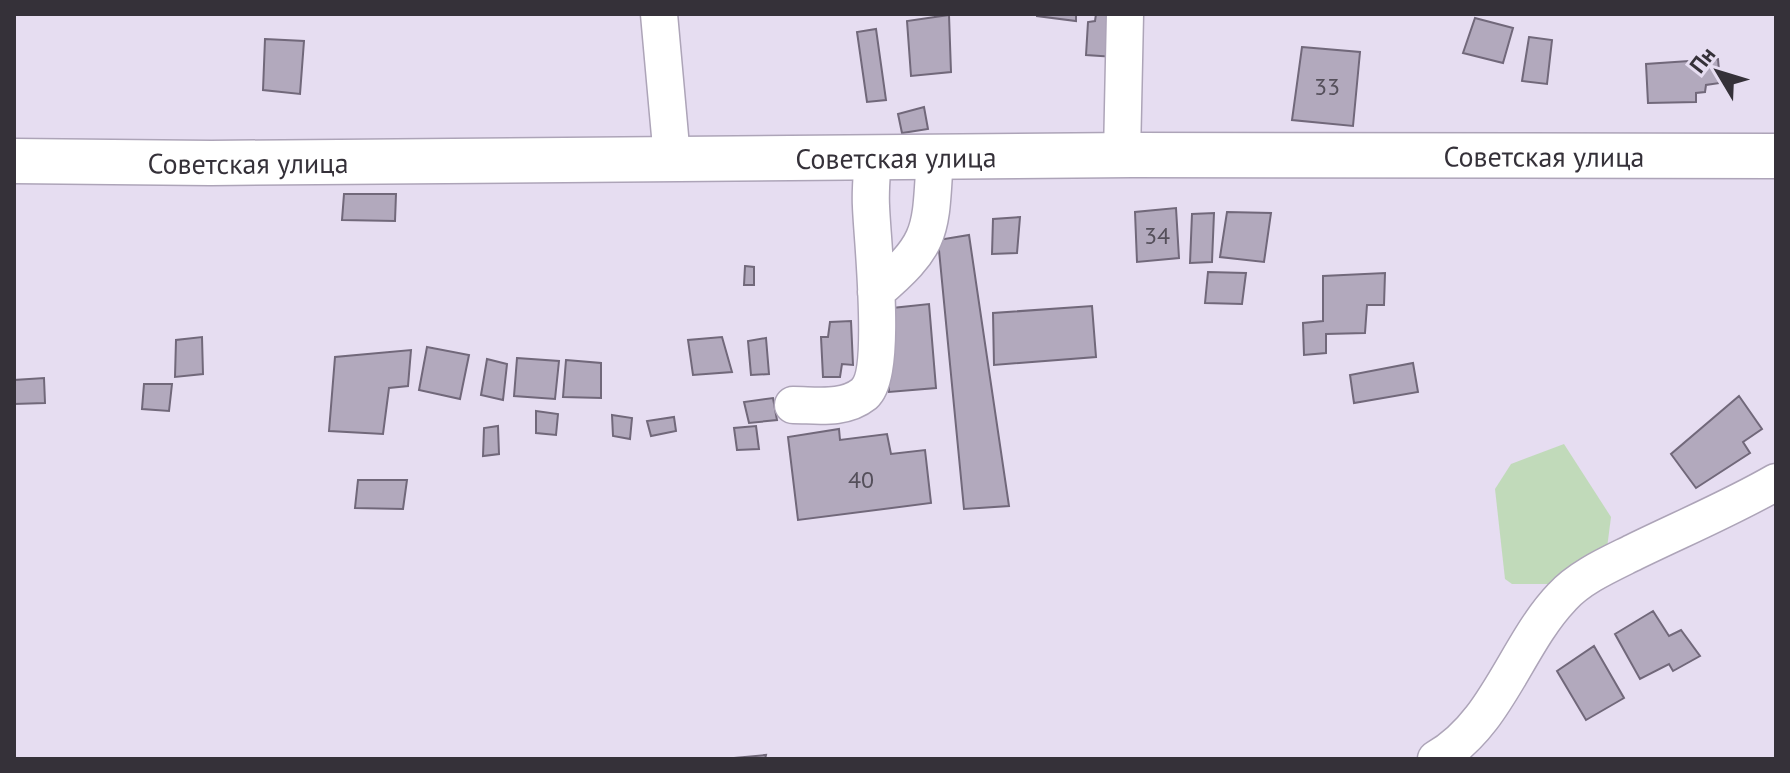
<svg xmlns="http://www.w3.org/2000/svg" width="1790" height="773" font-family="'PT Sans',sans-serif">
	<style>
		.green { fill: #c1daba }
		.building { fill: #b2a9bd; stroke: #71687a; stroke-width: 2 }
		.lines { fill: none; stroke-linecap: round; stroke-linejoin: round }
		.minor-casing { stroke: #ada4b8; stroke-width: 39 }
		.major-casing { stroke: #ada4b8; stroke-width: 47 }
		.minor { stroke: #fff; stroke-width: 36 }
		.major { stroke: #fff; stroke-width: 44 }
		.labels { text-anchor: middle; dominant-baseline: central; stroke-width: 6; stroke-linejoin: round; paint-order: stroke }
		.number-label { font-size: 24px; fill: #544f5a }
		.street-label { font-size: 28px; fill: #353139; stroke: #e6ddf1 }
	</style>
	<rect width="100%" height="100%" fill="#e6ddf1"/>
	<path class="green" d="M1564,444L1611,517L1607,548L1554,584H1512L1505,579L1495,489L1511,464Z"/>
	<path class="building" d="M1037,14H1076V21L1037,16Z
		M1096,14H1116L1115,57L1086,55L1088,22L1095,21Z
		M949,15L951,72L911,76L907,21Z
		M1475,18L1513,28L1503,63L1463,53Z
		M876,29L886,100L867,102L857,32Z
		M1529,37L1552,40L1547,84L1522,81Z
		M265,39L304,41L300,94L263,90Z
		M1302,47L1360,52L1353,126L1292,120Z
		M1718,59L1720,83L1706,85L1705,92L1696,93V102L1648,103L1646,64Z
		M924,107L928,129L902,133L898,114Z
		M344,194H396L395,221L342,220Z
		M1176,208L1179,258L1137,262L1135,212Z
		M1227,212L1271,213L1264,262L1220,257Z
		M1214,213L1212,262L1190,263L1192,214Z
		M1020,217L1017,253L992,254L993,219Z
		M969,235L1009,506L964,509L938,240Z
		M745,266L754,267V285H744Z
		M1208,272L1246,273L1242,304L1205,303Z
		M1385,273L1384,305H1367L1365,333L1326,334V353L1304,355L1303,323L1323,321V276Z
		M929,304L936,388L889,392L883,309Z
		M1092,306L1096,357L994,365L993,313Z
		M851,321L853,365L842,364L840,377H823L821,337H828L830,322Z
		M202,337L203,374L175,377L176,340Z
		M722,337L732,372L693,375L688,340Z
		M766,338L769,374L751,375L748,341Z
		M427,347L469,355L460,399L419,390Z
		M411,350L408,386L389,388L383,434L329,431L335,357Z
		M517,358L559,361L555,399L514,396Z
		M487,359L507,364L503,400L481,395Z
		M566,360L601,363V398L563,397Z
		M1413,363L1418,392L1354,403L1350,375Z
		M44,378L45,403L14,404V380Z
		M144,384H172L169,411L142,409Z
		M1739,396L1762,429L1743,442L1750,453L1696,488L1671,454Z
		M773,398L777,420L749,423L744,402Z
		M536,411L558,414L556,435L536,433Z
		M612,415L632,418L630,439L613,436Z
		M674,417L676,431L651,436L647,421Z
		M498,426L499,454L483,456L484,428Z
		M756,426L759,449L737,450L734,428Z
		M839,429L840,440L887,434L891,454L925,450L931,503L798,520L788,437Z
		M358,480H407L403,509L355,508Z
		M1653,611L1669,636L1681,630L1700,656L1673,671L1669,664L1640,679L1615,634Z
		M1594,646L1624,698L1586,720L1557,671Z
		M766,755L765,759H723Z"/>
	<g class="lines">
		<defs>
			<path id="minor" d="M659,14L672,158
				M1122,155L1125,14
				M876,292C935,242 930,231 935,156
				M793,405C817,405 844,410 864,394C888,373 872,240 871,206C870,190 872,173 873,157
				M1436,759C1497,725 1516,645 1562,597C1580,577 1610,564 1634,552C1681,529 1731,508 1776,482"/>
			<g id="major">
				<path id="s1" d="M14,161L211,163L1132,155L1776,156"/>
			</g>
		</defs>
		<use href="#minor" class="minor-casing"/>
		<use href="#major" class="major-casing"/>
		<use href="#minor" class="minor"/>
		<use href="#major" class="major"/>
	</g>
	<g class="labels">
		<g class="number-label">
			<text x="1327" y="86">33</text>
			<text x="1157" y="235">34</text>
			<text x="861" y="479">40</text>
		</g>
		<g class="street-label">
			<text stroke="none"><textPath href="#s1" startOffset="1530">Советская улица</textPath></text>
			<text stroke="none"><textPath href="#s1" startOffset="882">Советская улица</textPath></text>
			<text stroke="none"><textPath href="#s1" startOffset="234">Советская улица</textPath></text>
		</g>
	</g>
	<rect width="1790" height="773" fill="none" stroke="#353139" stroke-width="32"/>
	<g transform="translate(1718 72) rotate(308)" stroke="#e6ddf1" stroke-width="6" paint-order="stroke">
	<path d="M0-6L14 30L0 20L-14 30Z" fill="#353139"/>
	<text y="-12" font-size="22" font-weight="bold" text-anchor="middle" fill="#353139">Пн</text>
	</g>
</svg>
